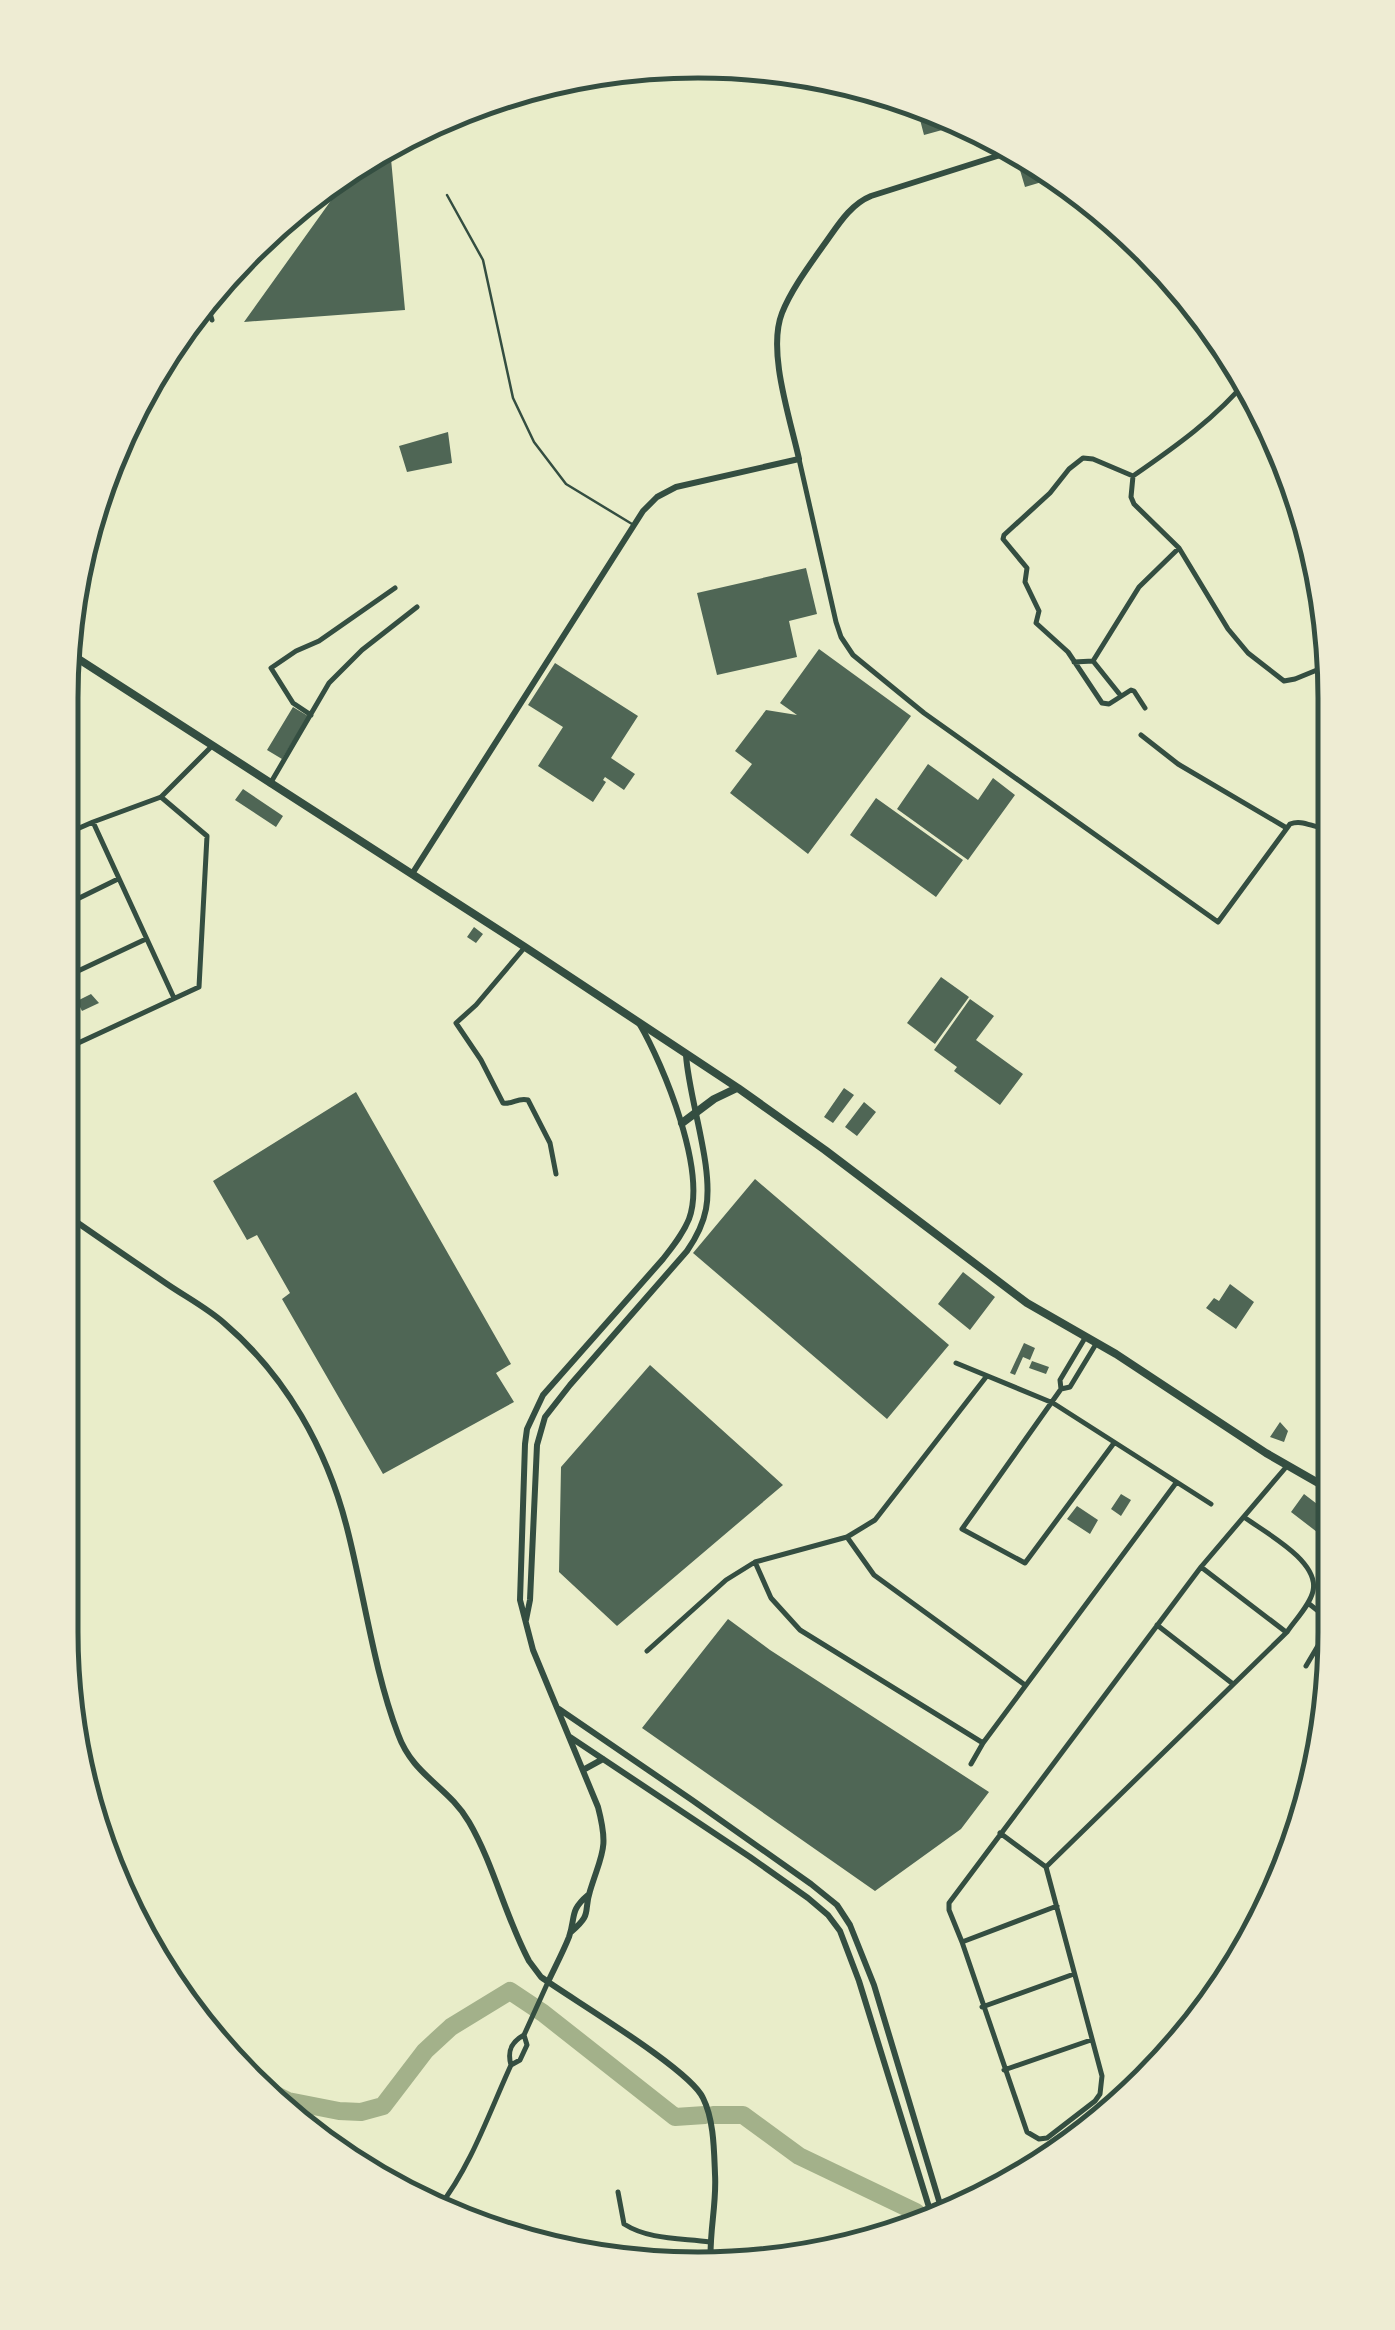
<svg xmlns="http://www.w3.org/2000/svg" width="1395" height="2330" font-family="Jost,sans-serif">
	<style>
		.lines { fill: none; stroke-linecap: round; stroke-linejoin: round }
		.river { stroke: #a3b18a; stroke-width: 18 }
		.building { fill: #4f6655 }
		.service { stroke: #344e41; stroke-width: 2.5 }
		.minor { stroke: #344e41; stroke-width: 5 }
		.tertiary { stroke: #344e41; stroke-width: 6 }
		.secondary { stroke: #344e41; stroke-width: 8 }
		.rim { fill: none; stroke: #344e41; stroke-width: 5 }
	</style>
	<rect width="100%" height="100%" fill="#e9edc9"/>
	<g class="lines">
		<path class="river" d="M256,2085L288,2101L339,2111L361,2112L383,2106L425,2051L451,2027L510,1991L543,2013L675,2117L705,2115
			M713,2115H743L799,2156L916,2212"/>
	</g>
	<path class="building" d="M918,112L953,127L924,135Z
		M446,125L441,135L420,136Z
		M390,148L405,310L244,322L350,174L352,164Z
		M1026,157L1052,168L1062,176L1025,187L1017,160Z
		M448,432L452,463L407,472L399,446Z
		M89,519L98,542L83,549L84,540Z
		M806,568L817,614L789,621L797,657L717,675L697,593Z
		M819,649L911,716L808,854L730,793L752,764L735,751L766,710L797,715L780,703Z
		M555,663L638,716L611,758L635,774L624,790L605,777L603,780L606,782L593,802L538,766L563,727L528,705Z
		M61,665L79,677L72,687L61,679Z
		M293,707L308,716L282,759L267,750Z
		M928,764L978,800L993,778L1015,795L968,860L897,809Z
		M243,789L283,816L276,827L235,800Z
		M876,798L963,860L936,897L850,835Z
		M474,927L483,934L476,943L467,937Z
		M941,977L969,997L935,1044L907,1023Z
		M91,994L99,1003L82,1011L77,1001Z
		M970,999L994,1016L976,1040L1023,1074L1000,1105L954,1071L957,1067L934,1050Z
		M844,1088L854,1095L833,1123L824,1117Z
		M356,1092L511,1364L496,1373L514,1402L383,1474L282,1299L290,1293L257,1235L247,1240L213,1181Z
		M864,1102L876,1112L857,1136L845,1127Z
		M755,1179L949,1345L887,1419L693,1253Z
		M963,1272L995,1297L970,1330L938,1304Z
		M1230,1284L1254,1302L1236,1329L1206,1308L1214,1298L1219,1301Z
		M1024,1343L1035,1348L1030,1360L1023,1357L1015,1375L1010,1373Z
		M1032,1361L1049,1367L1046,1374L1029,1368Z
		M650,1365L783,1485L617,1626L559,1572L561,1467Z
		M1280,1422L1288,1431L1284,1442L1270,1437Z
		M1121,1494L1131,1500L1121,1516L1111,1509Z
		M1304,1494L1330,1514L1317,1532L1291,1512Z
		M1077,1506L1098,1520L1090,1534L1067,1519Z
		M728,1619L770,1650L989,1792L961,1829L875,1891L642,1728Z"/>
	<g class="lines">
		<path class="service" d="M447,195L483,260L513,398L534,442L566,484L632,524"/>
		<path class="minor" d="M245,266L254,257
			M207,304L212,320
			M1249,378C1216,418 1175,447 1133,476L1131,497L1134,504L1179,548L1228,629L1248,653L1284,681L1295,679L1334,663
			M799,459L836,622L841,637L853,655L924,713L1218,922L1290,824C1305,818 1317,832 1334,827
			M1133,476L1093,459L1083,458L1069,469L1050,493L1004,535L1003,539L1027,568L1025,582L1039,611L1036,623L1068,652L1102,703L1109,704L1131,690L1134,691L1145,708
			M1093,661L1139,587L1179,548
			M1074,662L1093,661L1121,696
			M311,715L293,703L271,668L296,651L319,641L395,588
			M1141,735L1178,764L1285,827
			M270,784L329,683L362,650L417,607
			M93,822L174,998
			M61,836L93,822L161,797L212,746
			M61,907L118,879
			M525,947L476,1005L456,1023L481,1060L503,1103C512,1105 518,1097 528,1100L550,1143L556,1174
			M61,979L146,939
			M61,1051L199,987L207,836L161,797
			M1096,1344L1070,1387L1061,1389L962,1529L1025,1563L1114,1443
			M956,1363L1053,1403L1211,1504
			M1061,1389L1060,1380L1085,1338
			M847,1537L874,1575L1025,1685
			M755,1562L771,1598L800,1630L983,1743L1176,1483
			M1201,1567L1286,1632
			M1157,1625L1233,1684
			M647,1651L726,1580L755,1562L847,1537L875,1520L986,1377
			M1306,1666L1332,1622L1308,1603
			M971,1764L983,1743
			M1000,1833L1046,1867L1102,2076L1100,2094L1095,2101L1047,2138L1039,2139L1027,2132L962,1942L949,1910V1903L1201,1567L1287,1466
			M1047,1866L1287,1632C1295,1620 1310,1605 1313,1591C1320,1561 1264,1532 1244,1517
			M962,1942L1057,1906
			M982,2007L1074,1974
			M511,2065L520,2060L527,2045L524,2035L548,1982
			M1004,2070L1091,2040
			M618,2192L624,2224C649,2240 681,2238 710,2242
			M439,2207C471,2166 489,2113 511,2065C507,2051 511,2042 524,2035"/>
		<path class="tertiary" d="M412,874L643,511L657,497L676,487L799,459C790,418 767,351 782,313C791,290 809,266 823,246C837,227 849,205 871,196L1013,151
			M61,1211C96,1236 132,1260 167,1284C186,1297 207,1308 224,1323C286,1376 327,1449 347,1528C364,1594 374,1671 398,1734C413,1776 448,1786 469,1822C494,1865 505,1916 529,1961L541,1977C573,2000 690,2069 703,2098C714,2120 714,2150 715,2174C717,2206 708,2236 711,2268
			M526,1620L530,1600L537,1445L545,1417L570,1385L687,1251C696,1238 703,1225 706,1209C714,1167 689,1100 686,1055
			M559,1709L692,1800L811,1884L837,1905L850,1925L874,1985L943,2214
			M570,1737L750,1857L808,1898L828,1915L840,1931L859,1981L933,2220
			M583,1770L603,1759
			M571,1932C593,1913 583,1913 590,1891C602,1852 609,1849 598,1807L533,1650L520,1600L525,1444L527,1429L543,1395L663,1259C673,1246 683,1234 689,1219C707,1171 664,1066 639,1023
			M548,1982C555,1967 563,1952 569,1937C576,1917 569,1911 588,1895"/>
		<path class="secondary" d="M63,649L525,947L738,1088L825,1150L1027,1303L1116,1354L1266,1453L1334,1492
			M682,1123L714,1099L737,1088"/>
	</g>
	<path d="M0 0H1395V2330H0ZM698 78H698A620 620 0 0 1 1318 698V1632A620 620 0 0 1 698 2252H698A620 620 0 0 1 78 1632V698A620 620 0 0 1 698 78Z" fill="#eeecd3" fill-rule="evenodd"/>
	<path class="rim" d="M698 78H698A620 620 0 0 1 1318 698V1632A620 620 0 0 1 698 2252H698A620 620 0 0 1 78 1632V698A620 620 0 0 1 698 78Z"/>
</svg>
